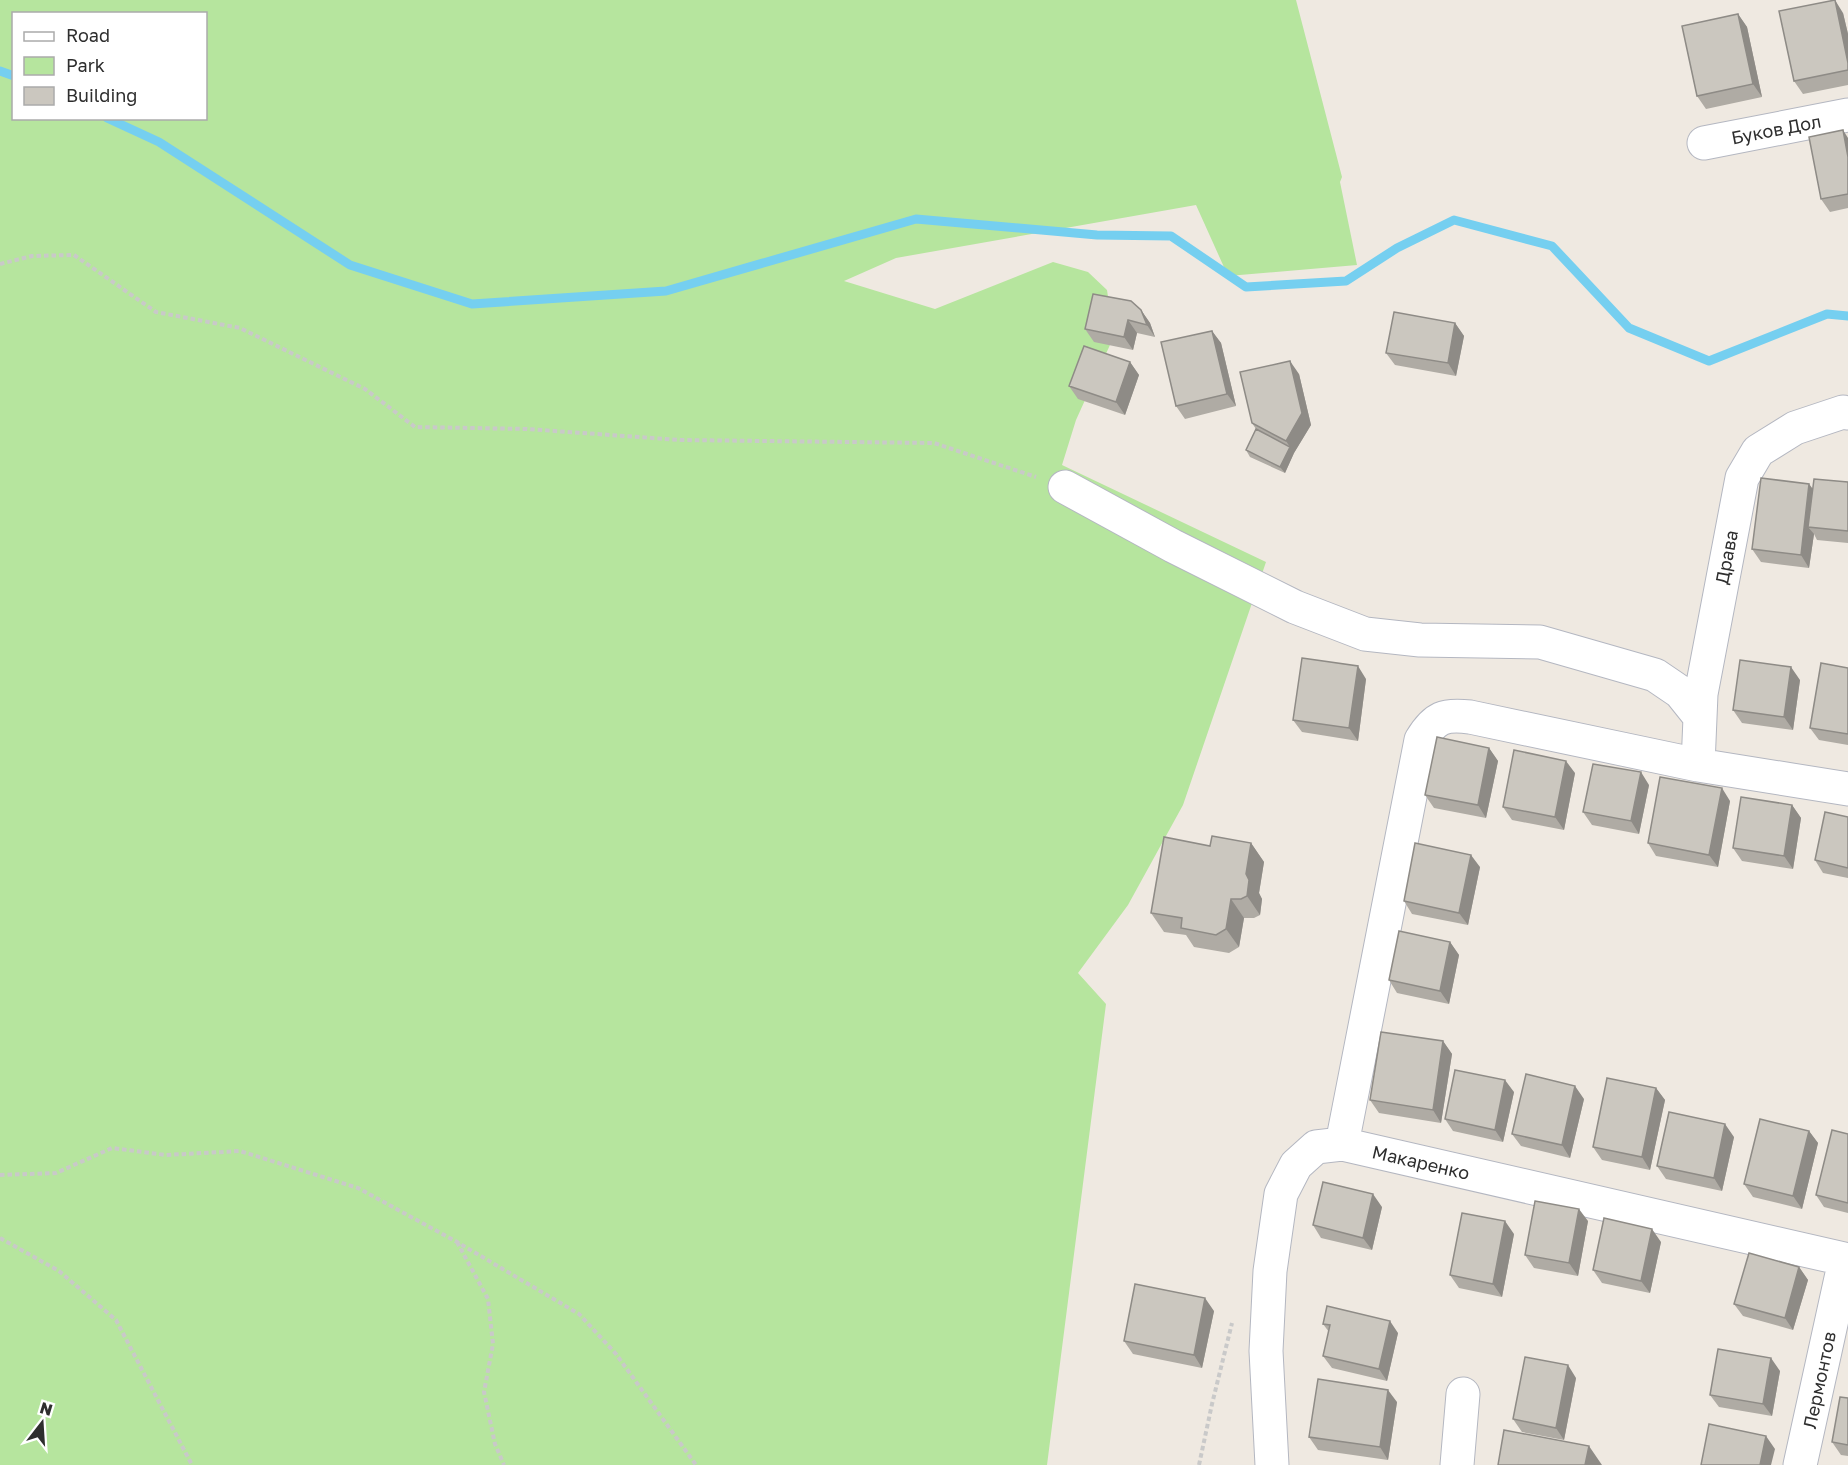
<svg xmlns="http://www.w3.org/2000/svg" width="1848" height="1465" font-family="'Golos Text',sans-serif">
	<style>
		.green { fill: #b6e59e; fill-rule: evenodd }
		.lines { fill: none; stroke-linecap: round; stroke-linejoin: round }
		.stream { stroke: #75cff0; stroke-width: 9 }
		.street-casing { stroke: #b4b7c1; stroke-width: 35 }
		.path { stroke: #c9c9c9; stroke-width: 4; stroke-dasharray: 4.5 3; stroke-linecap: butt }
		.street { stroke: #fff; stroke-width: 33 }
		.wall { fill: #afaba4 }
		.shaded-wall { fill: #8e8b86 }
		.building { fill: #cbc7bf; stroke: #8e8b86; stroke-width: 1.5 }
		.labels { text-anchor: middle; dominant-baseline: central; stroke-width: 4.5; stroke-linejoin: round; paint-order: stroke }
		.street-label { font-size: 18px; fill: #2e2e2e; stroke: #fff }
	</style>
	<rect width="100%" height="100%" fill="#efe9e1"/>
	<path class="green" d="M0,0H1296L1342,177L1340,182L1357,265L1228,276L1196,205L896,258L844,281L935,309L1053,262L1088,272L1107,290L1114,336L1076,420L1062,465L1266,562L1183,805L1128,905L1078,973L1106,1004L1047,1465H0ZM14,14H206V118H14Z"/>
	<g class="lines">
		<path class="stream" d="M0,71L14,76
			M107,118L159,142L350,265L472,304L666,291L916,219L1097,235L1171,236L1246,287L1346,281L1397,248L1454,220L1552,246L1629,328L1709,361L1827,314L1848,316"/>
		<defs>
			<path id="street" d="M1704,143L1848,115
				M1065,487L1173,546L1295,607L1365,634L1420,640L1540,642L1655,675L1680,692L1700,717
				M1698,765L1701,694L1742,478L1758,451L1795,428L1843,412L1848,413
				M1342,1144L1421,740C1435,717 1444,714 1470,717L1698,765L1848,789
				M1272,1465L1266,1351L1270,1271L1281,1194L1296,1165L1316,1147L1342,1144L1848,1260
				M1457,1465L1463,1394
				M1800,1465L1845,1260"/>
		</defs>
		<use href="#street" class="street-casing"/>
		<path class="path" d="M0,264L32,256L74,255L156,312L240,328L365,389L415,427L527,429L680,440L934,443L1036,477
			M0,1175L56,1173L112,1148L166,1155L240,1151L358,1188L457,1242L579,1314L616,1354L696,1465
			M0,1238L59,1271L116,1320L192,1465
			M457,1242L488,1299L493,1344L484,1392L495,1444L504,1465
			M1199,1465L1212,1404L1232,1323"/>
		<use href="#street" class="street"/>
	</g>
	<path class="wall" d="M1843,13L1848,34V85L1803,94L1794,81Z
		M1738,14L1747,27L1762,97L1706,109L1697,96Z
		M1848,138V208L1830,212L1821,199Z
		M1141,310L1150,323L1155,337L1137,333L1133,350L1094,342L1085,329Z
		M1455,323L1464,336L1456,376L1395,365L1386,353Z
		M1212,331L1221,343L1236,406L1185,419L1176,406Z
		M1130,362L1139,375L1125,415L1078,399L1069,386Z
		M1299,374L1311,425L1294,453L1285,473L1250,457L1246,450L1256,429L1252,423Z
		M1848,482V543L1817,540L1814,534L1809,568L1761,562L1752,549L1809,484L1813,489Z
		M1848,668V745L1819,740L1810,728Z
		M1366,679L1358,741L1302,732L1293,720Z
		M1800,680L1793,730L1742,723L1733,710Z
		M1489,748L1498,761L1486,818L1434,808L1425,795Z
		M1575,773L1564,830L1512,820L1503,807Z
		M1649,785L1639,834L1592,825L1583,812Z
		M1730,801L1718,867L1656,856L1648,843Z
		M1792,805L1801,818L1793,869L1742,861L1733,848Z
		M1848,817V878L1823,873L1815,860Z
		M1251,843L1264,862L1259,893L1262,899L1260,915L1254,918H1244L1239,947L1229,953L1194,947L1186,935L1164,932L1151,913L1210,846Z
		M1480,867L1468,925L1412,914L1404,901Z
		M1450,942L1459,955L1449,1004L1397,993L1389,980Z
		M1443,1041L1452,1054L1441,1123L1379,1113L1370,1100Z
		M1656,1088L1665,1100L1650,1170L1602,1160L1593,1147Z
		M1514,1092L1503,1142L1453,1131L1445,1119Z
		M1584,1099L1570,1158L1521,1146L1512,1134Z
		M1809,1131L1818,1143L1802,1209L1753,1197L1744,1184Z
		M1848,1134V1213L1824,1207L1816,1195Z
		M1734,1137L1722,1191L1666,1179L1657,1166Z
		M1382,1207L1372,1250L1321,1238L1313,1225Z
		M1588,1221L1578,1276L1534,1268L1525,1255Z
		M1514,1234L1502,1297L1459,1288L1450,1275Z
		M1661,1242L1650,1293L1602,1283L1593,1270Z
		M1799,1267L1808,1280L1793,1330L1743,1316L1734,1304Z
		M1214,1311L1202,1368L1133,1354L1124,1341Z
		M1323,1324L1398,1333L1387,1381L1332,1368L1323,1356L1329,1332Z
		M1780,1371L1772,1416L1719,1407L1710,1395Z
		M1576,1378L1564,1440L1522,1432L1513,1419Z
		M1848,1398V1456L1841,1455L1832,1442Z
		M1397,1402L1388,1460L1318,1450L1309,1437Z"/>
	<path class="shaded-wall" d="M1835,0L1843,13L1848,34V63Z
		M1738,14L1747,27L1762,97L1753,84Z
		M1843,130L1848,138V157Z
		M1141,310L1150,323L1155,337L1147,325Z
		M1128,320L1137,333L1133,350L1124,337Z
		M1455,323L1464,336L1456,376L1448,363Z
		M1212,331L1221,343L1236,406L1227,394Z
		M1290,361L1299,374L1311,425L1294,453L1285,473L1280,467L1290,447L1286,441Z
		M1130,362L1139,375L1125,415L1116,402Z
		M1809,484L1818,497L1808,527L1814,534L1809,568L1801,555Z
		M1358,666L1366,679L1358,741L1349,728Z
		M1791,667L1800,680L1793,730L1784,717Z
		M1489,748L1498,761L1486,818L1478,805Z
		M1566,761L1575,773L1564,830L1555,817Z
		M1641,772L1649,785L1639,834L1631,821Z
		M1722,788L1730,801L1718,867L1709,855Z
		M1792,805L1801,818L1793,869L1784,856Z
		M1251,843L1264,862L1259,893L1262,899L1260,915L1247,896L1246,874Z
		M1471,855L1480,867L1468,925L1459,913Z
		M1231,899L1244,918L1239,947L1226,929Z
		M1450,942L1459,955L1449,1004L1440,991Z
		M1443,1041L1452,1054L1441,1123L1433,1110Z
		M1505,1080L1514,1092L1503,1142L1495,1130Z
		M1575,1086L1584,1099L1570,1158L1562,1145Z
		M1656,1088L1665,1100L1650,1170L1642,1157Z
		M1725,1124L1734,1137L1722,1191L1714,1178Z
		M1809,1131L1818,1143L1802,1209L1793,1196Z
		M1373,1194L1382,1207L1372,1250L1363,1238Z
		M1579,1209L1588,1221L1578,1276L1569,1263Z
		M1505,1221L1514,1234L1502,1297L1493,1284Z
		M1652,1229L1661,1242L1650,1293L1641,1281Z
		M1799,1267L1808,1280L1793,1330L1785,1318Z
		M1205,1298L1214,1311L1202,1368L1194,1355Z
		M1390,1321L1398,1333L1387,1381L1379,1369Z
		M1771,1358L1780,1371L1772,1416L1763,1404Z
		M1568,1365L1576,1378L1564,1440L1556,1428Z
		M1388,1390L1397,1402L1388,1460L1380,1447Z
		M1766,1436L1775,1449L1771,1465H1760Z
		M1589,1446L1602,1465H1585Z"/>
	<path class="building" d="M1835,0L1848,63V70L1794,81L1779,11Z
		M1738,14L1753,84L1697,96L1682,26Z
		M1843,130L1848,157V194L1821,199L1809,137Z
		M1093,294L1131,301L1141,310L1147,325L1128,320L1124,337L1085,329Z
		M1394,312L1455,323L1448,363L1386,353Z
		M1212,331L1227,394L1176,406L1161,342Z
		M1084,346L1130,362L1116,402L1069,386Z
		M1290,361L1302,413L1286,441L1252,423L1240,372Z
		M1256,429L1290,447L1280,467L1246,450Z
		M1761,478L1809,484L1801,555L1752,549Z
		M1814,479L1848,482V531L1808,527Z
		M1302,658L1358,666L1349,728L1293,720Z
		M1740,660L1791,667L1784,717L1733,710Z
		M1821,663L1848,668V734L1810,728Z
		M1437,737L1489,748L1478,805L1425,795Z
		M1514,750L1566,761L1555,817L1503,807Z
		M1593,764L1641,772L1631,821L1583,812Z
		M1660,777L1722,788L1709,855L1648,843Z
		M1741,797L1792,805L1784,856L1733,848Z
		M1825,812L1848,817V868L1815,860Z
		M1212,836L1251,843L1246,874L1249,880L1247,896L1241,899H1231L1226,929L1216,935L1181,928L1182,918L1151,913L1164,837L1210,846Z
		M1415,843L1471,855L1459,913L1404,901Z
		M1399,931L1450,942L1440,991L1389,980Z
		M1381,1032L1443,1041L1433,1110L1370,1100Z
		M1455,1070L1505,1080L1495,1130L1445,1119Z
		M1526,1074L1575,1086L1562,1145L1512,1134Z
		M1607,1078L1656,1088L1642,1157L1593,1147Z
		M1669,1112L1725,1124L1714,1178L1657,1166Z
		M1760,1119L1809,1131L1793,1196L1744,1184Z
		M1832,1130L1848,1134V1203L1816,1195Z
		M1323,1182L1373,1194L1363,1238L1313,1225Z
		M1535,1201L1579,1209L1569,1263L1525,1255Z
		M1462,1213L1505,1221L1493,1284L1450,1275Z
		M1604,1218L1652,1229L1641,1281L1593,1270Z
		M1749,1253L1799,1267L1785,1318L1734,1304Z
		M1135,1284L1205,1298L1194,1355L1124,1341Z
		M1327,1306L1390,1321L1379,1369L1323,1356L1330,1325L1323,1324Z
		M1718,1349L1771,1358L1763,1404L1710,1395Z
		M1525,1357L1568,1365L1556,1428L1513,1419Z
		M1318,1379L1388,1390L1380,1447L1309,1437Z
		M1840,1397L1848,1398V1445L1832,1442Z
		M1709,1424L1766,1436L1760,1465H1701Z
		M1504,1430L1589,1446L1585,1465H1498Z"/>
	<g class="labels">
		<g class="street-label">
			<text transform="translate(1776 129) rotate(-11)">Буков Дол</text>
			<text transform="translate(1726 557) rotate(-79)">Драва</text>
			<text transform="translate(1421 1162) rotate(13)">Макаренко</text>
			<text transform="translate(1819 1380) rotate(-78)">Лермонтов</text>
		</g>
	</g>
	<rect x="12" y="12" width="195" height="108" fill="#ffffff" stroke="#ababab" stroke-width="1.5"/>
	<rect x="24" y="32" width="30" height="9" fill="#ffffff" stroke="#ababab" stroke-width="1.5"/>
	<text x="66" y="42" font-size="18" fill="#2e2e2e">Road</text>
	<rect x="24" y="57" width="30" height="18" fill="#b6e59e" stroke="#ababab" stroke-width="1.5"/>
	<text x="66" y="72" font-size="18" fill="#2e2e2e">Park</text>
	<rect x="24" y="87" width="30" height="18" fill="#cbc7bf" stroke="#ababab" stroke-width="1.5"/>
	<text x="66" y="102" font-size="18" fill="#2e2e2e">Building</text>
	<g transform="translate(42 1423) rotate(17)" stroke="#ffffff" stroke-width="4.5" paint-order="stroke">
	<path d="M0-4.5L10 22L0 15L-10 22Z" fill="#2e2e2e"/>
	<text y="-9" font-size="16" font-weight="bold" text-anchor="middle" fill="#2e2e2e">N</text>
	</g>
</svg>
